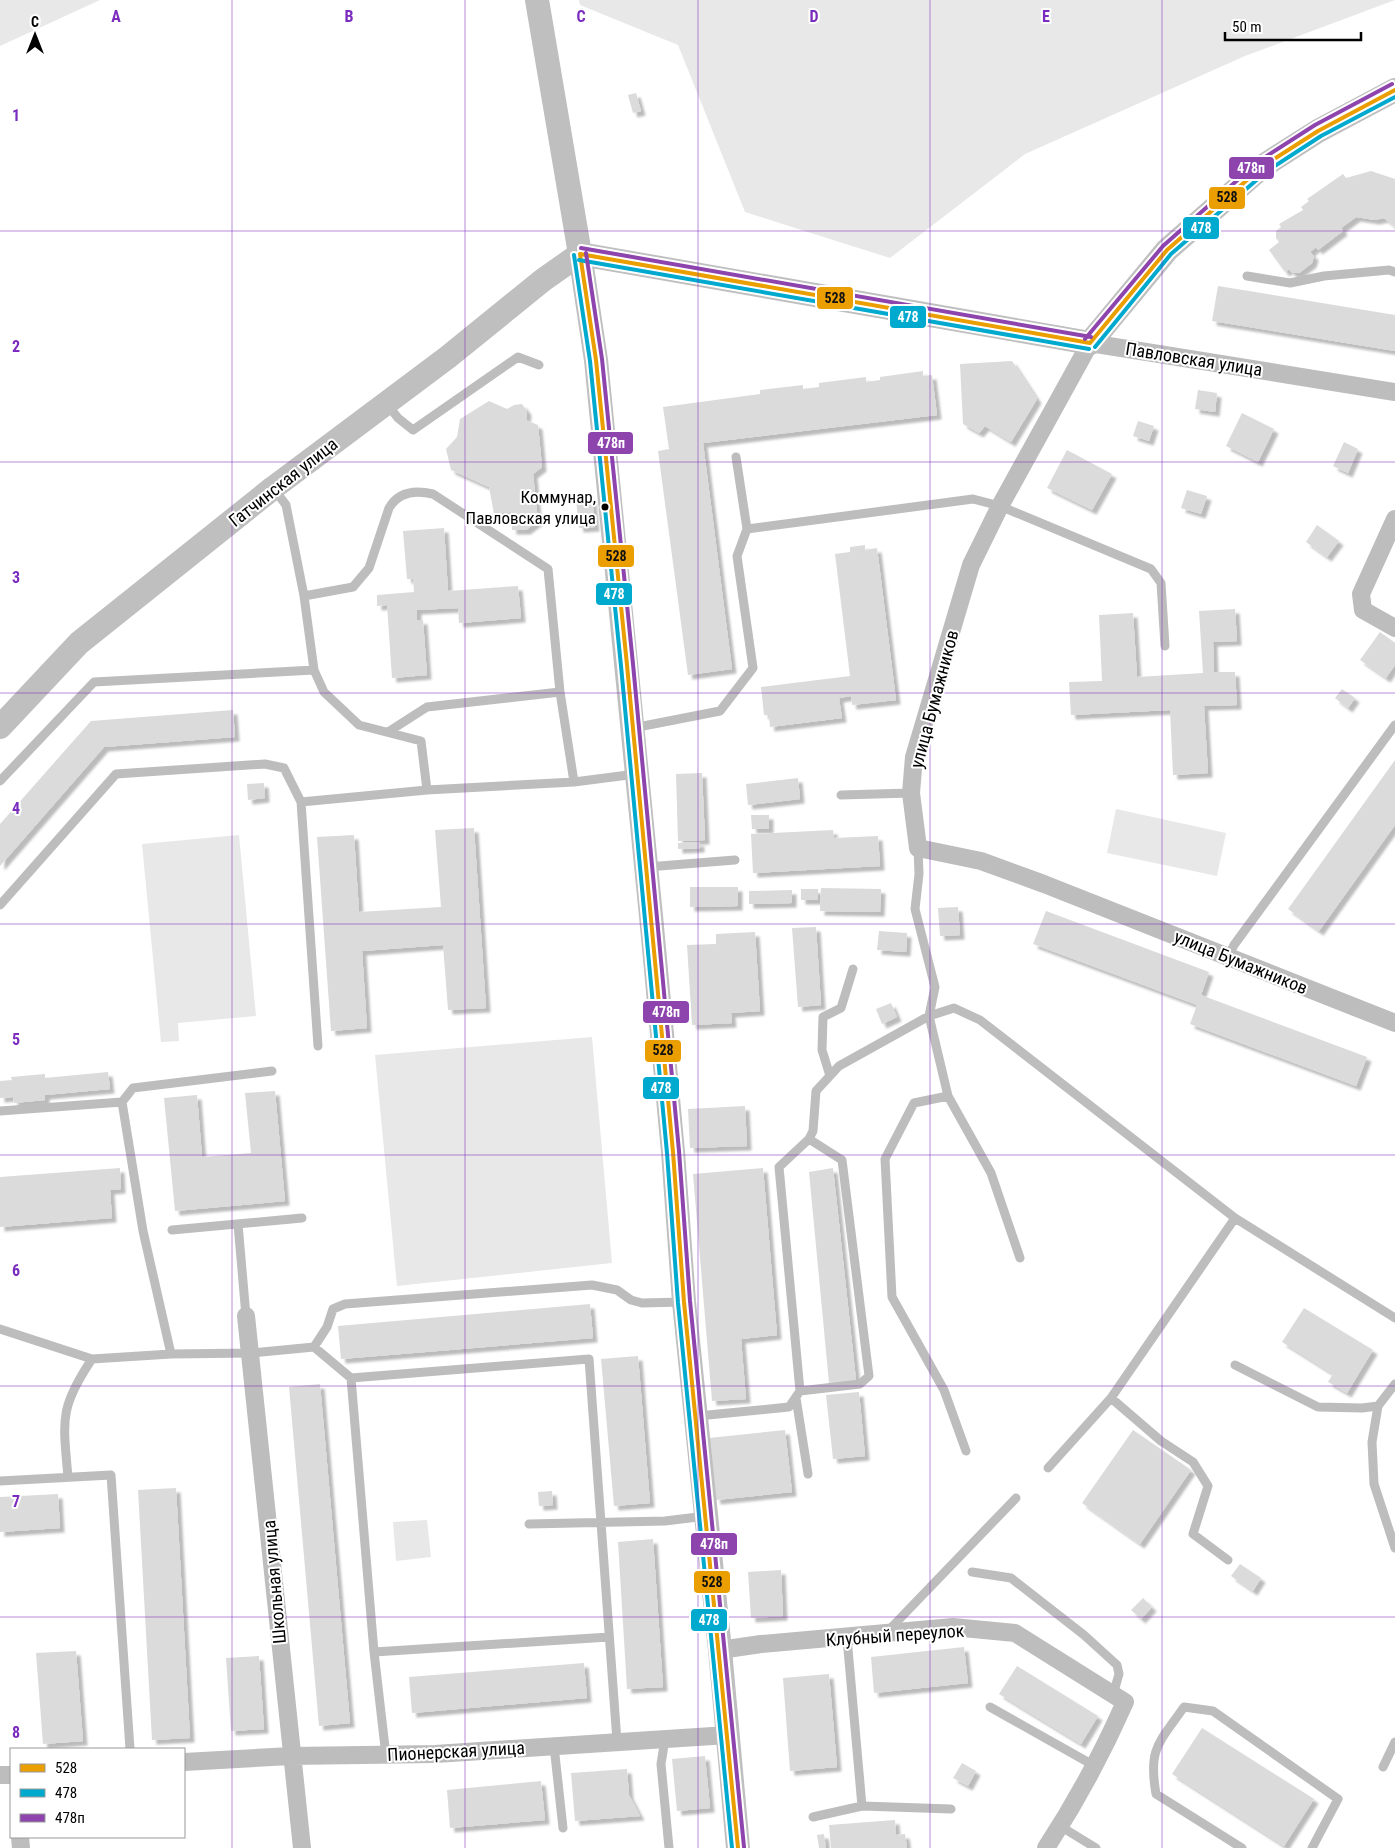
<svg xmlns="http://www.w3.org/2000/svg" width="1395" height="1848" font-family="'Roboto Condensed',sans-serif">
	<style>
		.green { fill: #e8e8e8 }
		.building { fill: #dbdbdb; filter: url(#shadow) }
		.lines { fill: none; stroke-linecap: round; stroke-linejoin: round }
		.lane { stroke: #bdbdbd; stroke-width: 9 }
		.street { stroke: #bdbdbd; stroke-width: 18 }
		.secondary { stroke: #bfbfbf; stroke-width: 24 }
		.bus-1-casing { stroke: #fff; stroke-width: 8 }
		.bus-2-casing { stroke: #fff; stroke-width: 8 }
		.bus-3-casing { stroke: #fff; stroke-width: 8 }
		.bus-1 { stroke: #eb9e00; stroke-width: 4 }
		.bus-2 { stroke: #00a9ce; stroke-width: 4 }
		.bus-3 { stroke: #8e44ad; stroke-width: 4 }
		.grid { fill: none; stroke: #7b2cbf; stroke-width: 1; stroke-opacity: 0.55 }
		.bus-dot { fill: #000; stroke: #fff; stroke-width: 2 }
		.labels { text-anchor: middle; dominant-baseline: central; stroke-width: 4; stroke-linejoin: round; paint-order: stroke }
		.bus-label { font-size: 17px; fill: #000; stroke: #fff; text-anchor: end }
		.street-label { font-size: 18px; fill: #000; stroke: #fff }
		.grid-label { font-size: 16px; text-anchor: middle; font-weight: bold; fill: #7b2cbf; stroke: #fff; stroke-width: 4; stroke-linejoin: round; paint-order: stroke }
		.line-badge { stroke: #fff; stroke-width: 2 }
		.badge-label { font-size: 14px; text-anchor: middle; font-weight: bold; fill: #fff }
		.pale-badge-label { font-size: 14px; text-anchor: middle; font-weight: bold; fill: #111 }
	</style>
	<defs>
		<filter id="shadow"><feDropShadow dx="4.5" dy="4.5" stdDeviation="1" flood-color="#0004"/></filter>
	</defs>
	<rect width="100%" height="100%" fill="#fff"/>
	<path class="green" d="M0,0H100L0,46Z
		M579,0H1395L1245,56L1025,154L890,258L745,212L678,45L580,5Z
		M1116,809L1226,833L1217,876L1107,853Z
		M239,835L256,1016L178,1023L179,1041L161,1042L142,844Z
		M592,1037L612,1263L397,1286L375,1055Z
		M427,1520L431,1557L396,1561L393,1522Z"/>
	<path class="building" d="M636,93L641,111L633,113L628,95Z
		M1371,171L1395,179V227L1384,218L1375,220L1356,217L1341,228L1343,231L1318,250L1316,247L1310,252L1314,256L1312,263L1299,273H1292L1289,269L1285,272L1269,250L1279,242L1276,238V231L1281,227L1279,224L1303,210L1301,207L1309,201L1307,199L1343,174L1346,178Z
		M1218,286L1395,315V351L1212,321Z
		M1012,361L1037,399L1011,442L985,426L979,433L963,424L960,364Z
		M923,371V376L932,375L937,415L703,443L732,669L688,675L658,451L669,449L663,407L760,394V390L803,385V389L819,387V383L866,377V382L880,380V377Z
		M1198,390L1217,393L1215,412L1195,409Z
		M489,401L507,409L514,405L522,404L527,411L526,420L538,425L542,467L533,474L538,521L526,530H512L511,512L494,514L489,487L451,470L446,449L457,437L460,419Z
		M1242,413L1274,429L1258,462L1226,446Z
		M1138,421L1154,426L1149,441L1133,436Z
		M1344,442L1358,449L1348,473L1333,466Z
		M1067,450L1112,474L1092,510L1047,488Z
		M1187,490L1207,496L1201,514L1181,508Z
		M592,497L595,527L579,528L576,499Z
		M1317,525L1339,541L1327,557L1306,542Z
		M444,528L448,591L518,586L521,618L459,623L458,608L417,610V620H423L427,675L392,678L387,605L377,606V595L414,592L413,579H407L403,531Z
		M865,545V550L877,548L896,700L852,705L851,696L839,698L842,718L770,727L769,715H764L761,687L850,676L835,554L850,552V547Z
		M1235,609L1237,641L1213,642L1214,672H1235L1237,705L1204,706L1208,773L1173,775L1170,710L1071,715L1069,682L1102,681L1099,615L1133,613L1137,677L1203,673L1199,611Z
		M1380,632L1395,643V665L1386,678L1360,660Z
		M1342,689L1355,698L1348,708L1335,698Z
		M233,710L235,737L104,747L0,866V824L91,721Z
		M1395,760V825L1319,931L1288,909Z
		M702,773L705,840L678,841L676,774Z
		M798,778L800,799L748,805L746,784Z
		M264,783L265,798L248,800L247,784Z
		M751,815H769V829H752Z
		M474,828L486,1008L448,1010L443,945L362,951L367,1028L331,1031L317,837L354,835L359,912L441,907L435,830Z
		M833,830L834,838L878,836L880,866L753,873L751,834Z
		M700,842V848L678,849V843Z
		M690,887H738V906L690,907Z
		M821,888L881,889L880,912L820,911Z
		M801,889H818V900H801Z
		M792,890V903L749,904V891Z
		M958,907L960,935L940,936L938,908Z
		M1046,911L1209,972L1201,995L1367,1057L1356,1086L1190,1024L1197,1005L1033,944Z
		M816,927L821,1005L798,1007L792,928Z
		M879,931L907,933L906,952L877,950Z
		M755,932L760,1011L731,1013L732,1023L692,1025L687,945L716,944V934Z
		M891,1003L897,1017L882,1024L876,1009Z
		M108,1072L110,1089L45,1095V1100L14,1103L13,1097L0,1098V1081L12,1080L11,1077L45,1074V1078Z
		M275,1091L285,1201L175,1211L164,1098L197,1095L202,1157L251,1153L245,1093Z
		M745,1106L747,1146L690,1148L688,1109Z
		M120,1168L121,1189L110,1190L112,1218L0,1227V1177Z
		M763,1168L777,1335L741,1339L746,1399L712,1401L693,1174Z
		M833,1168L856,1380L829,1383L809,1172Z
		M590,1304L593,1338L341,1359L338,1326Z
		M1304,1308L1373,1350L1347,1393L1328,1382L1333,1374L1282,1342Z
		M638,1356L650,1503L614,1506L601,1359Z
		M320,1384L350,1723L319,1726L289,1387Z
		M859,1392L865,1456L833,1459L826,1395Z
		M785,1430L792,1492L716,1500L709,1438Z
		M1133,1430L1191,1470L1140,1544L1082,1503Z
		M176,1488L190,1738L152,1740L138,1490Z
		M552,1491L553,1505L539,1506L538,1492Z
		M58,1494L60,1528L0,1532V1497Z
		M653,1539L663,1687L627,1689L618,1542Z
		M1240,1564L1261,1578L1253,1591L1231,1576Z
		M781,1570L783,1616L751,1618L748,1572Z
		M1143,1598L1152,1607L1141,1619L1131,1610Z
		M964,1647L968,1683L874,1693L871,1657Z
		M76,1651L83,1741L43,1744L36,1653Z
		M259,1656L264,1729L231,1731L226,1658Z
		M584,1663L587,1698L412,1713L409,1677Z
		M1017,1666L1098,1716L1081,1744L999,1694Z
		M829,1674L837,1767L790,1771L783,1678Z
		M1202,1728L1314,1799L1284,1846L1172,1774Z
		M705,1756L710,1808L677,1811L672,1759Z
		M962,1763L976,1771L968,1786L953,1778Z
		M627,1769L629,1795L640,1816L575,1821L571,1773Z
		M541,1781L545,1820L450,1828L447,1790Z
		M895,1820L896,1835L905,1834L907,1848H831L829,1825Z
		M824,1834L826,1848H819L817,1835Z"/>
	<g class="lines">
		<path class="lane" d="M1247,276L1290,283L1324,276L1389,270L1395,272
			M387,404L398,418L413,430L518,357L539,365
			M736,457L747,529L973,499L1000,506L1151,569L1161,583L1165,646
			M274,489L286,505L304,596L314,670L324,692L359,725L421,741L427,790
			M304,596L353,587L369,568L389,508C399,491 416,490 433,494L548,569L560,692L574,782
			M633,728L720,711L753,668L737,556L747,529
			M388,732L427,707L560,692
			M0,781L94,682L314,670
			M841,795L911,793
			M301,802L427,790L574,782L636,774
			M918,848L919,874L915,909L935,987L929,1016L948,1096L914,1103L885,1159L892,1297L944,1390L966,1451
			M647,867L735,860
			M0,905L116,774L265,764L284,768L301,802L318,1046
			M1228,957L1234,945L1395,725
			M272,1071L133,1088L122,1102L143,1231L171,1354L252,1353L314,1347L327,1327L333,1309L345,1304L592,1285L617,1290L631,1300L642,1303L684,1302
			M830,1076L822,1050L823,1017L841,1008L853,969
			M948,1096L991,1173L1020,1258
			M0,1111L122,1102
			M238,1224L246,1316
			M172,1230L302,1218
			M0,1329L92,1359L171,1354
			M314,1347L351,1378L374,1652L386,1756
			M1235,1365L1318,1407L1362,1408L1378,1406
			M351,1378L589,1359L617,1741
			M1395,1384L1378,1406L1372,1442L1374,1484L1395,1548
			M800,1391L860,1384L869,1376L842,1160L809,1139
			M796,1398L808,1474
			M1111,1398L1161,1441L1193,1462L1208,1486L1193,1534L1228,1560
			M698,1416L789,1407L800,1391L779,1167L809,1139L813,1131L816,1091L839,1066L929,1016L954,1008L980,1020L1235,1218L1395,1318
			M1048,1468L1111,1398L1235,1218
			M68,1477C63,1420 59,1408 92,1359
			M0,1481L111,1475L130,1749
			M529,1524L665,1521L706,1516
			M972,1572L1011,1578L1084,1635L1117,1665L1119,1674L1113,1695
			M887,1632L1016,1498
			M374,1652L609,1637
			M990,1707L1093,1765
			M665,1739L661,1764L669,1848
			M554,1746L563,1828
			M1383,1767L1395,1742
			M862,1806L951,1809
			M813,1817L862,1806L847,1638
			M1060,1826L1096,1848
			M1242,1848L1156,1794C1148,1748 1159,1743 1184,1707L1213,1711L1338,1799L1312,1848"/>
		<path class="street" d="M1395,392L1090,343L1000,506L971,565L914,757L911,793L918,848L981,861L1044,884L1395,1023
			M1395,519L1361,594L1363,610L1395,628
			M246,1316L302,1848
			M720,1650L761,1644L953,1627L1015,1633L1125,1702C1103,1752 1076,1802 1046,1848
			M184,1762L290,1756L435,1754L728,1735
			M0,1775H11
			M20,1837L21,1848"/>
		<path class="secondary" d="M537,0L580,254L596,360L651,916L673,1152L684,1302L720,1650L738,1848
			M580,254L1090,343L1167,250L1263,166L1318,131L1395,90
			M0,727L79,643L273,488L448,357L543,280L580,254"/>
		<defs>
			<path id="bus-1" d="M580,254L596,360L627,665L673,1152L684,1302L738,1848
				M580,254L1090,343
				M1090,343L1167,250L1263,166L1318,131L1395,90"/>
			<path id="bus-2" d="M574,255L590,361L621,666L667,1153L678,1303L732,1848
				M579,260L1089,349
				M1095,347L1171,254L1267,171L1321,136L1395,97"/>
			<path id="bus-3" d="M581,248L1091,337
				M586,253L602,359L633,664L679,1151L690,1301L744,1847
				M1085,339L1163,246L1259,161L1315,125L1392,84"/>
		</defs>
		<use href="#bus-1" class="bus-1-casing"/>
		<use href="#bus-2" class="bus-2-casing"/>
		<use href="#bus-3" class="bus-3-casing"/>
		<use href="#bus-1" class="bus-1"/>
		<use href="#bus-2" class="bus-2"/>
		<use href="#bus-3" class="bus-3"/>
	</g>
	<path class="grid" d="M232,0V1848M465,0V1848M698,0V1848M930,0V1848M1162,0V1848M0,231H1395M0,462H1395M0,693H1395M0,924H1395M0,1155H1395M0,1386H1395M0,1617H1395"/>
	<circle class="bus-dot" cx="605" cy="507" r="4.5"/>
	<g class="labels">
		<g class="bus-label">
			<text x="596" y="497">Коммунар,<tspan x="596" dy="21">Павловская улица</tspan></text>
		</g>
		<g class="street-label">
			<text transform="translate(1194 359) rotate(9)">Павловская улица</text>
			<text transform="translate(283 482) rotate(-38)">Гатчинская улица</text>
			<text transform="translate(934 699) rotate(-75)">улица Бумажников</text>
			<text transform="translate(1241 962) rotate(22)">улица Бумажников</text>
			<text transform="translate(274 1582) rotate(-95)">Школьная улица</text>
			<text transform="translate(895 1635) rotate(-4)">Клубный переулок</text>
			<text transform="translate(456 1751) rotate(-3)">Пионерская улица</text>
		</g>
	</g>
	<g class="grid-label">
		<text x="116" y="22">A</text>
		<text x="349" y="22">B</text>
		<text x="581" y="22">C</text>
		<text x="814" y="22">D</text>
		<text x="1046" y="22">E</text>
		<text x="16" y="121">1</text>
		<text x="16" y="352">2</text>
		<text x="16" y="583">3</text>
		<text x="16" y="814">4</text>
		<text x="16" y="1045">5</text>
		<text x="16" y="1276">6</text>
		<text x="16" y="1507">7</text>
		<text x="16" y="1738">8</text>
	</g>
	<g class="line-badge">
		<rect x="1228" y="156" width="47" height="24" rx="5" fill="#8e44ad"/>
		<rect x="1208" y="186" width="38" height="24" rx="5" fill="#eb9e00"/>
		<rect x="1182" y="216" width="38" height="24" rx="5" fill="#00a9ce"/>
		<rect x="816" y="286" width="38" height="24" rx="5" fill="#eb9e00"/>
		<rect x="889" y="305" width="38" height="24" rx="5" fill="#00a9ce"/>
		<rect x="587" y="431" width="47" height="24" rx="5" fill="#8e44ad"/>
		<rect x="597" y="544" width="38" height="24" rx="5" fill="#eb9e00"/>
		<rect x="595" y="582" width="38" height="24" rx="5" fill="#00a9ce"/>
		<rect x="642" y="1000" width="48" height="24" rx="5" fill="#8e44ad"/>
		<rect x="644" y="1039" width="38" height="24" rx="5" fill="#eb9e00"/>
		<rect x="642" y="1076" width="38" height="24" rx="5" fill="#00a9ce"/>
		<rect x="690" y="1532" width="48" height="24" rx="5" fill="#8e44ad"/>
		<rect x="693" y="1570" width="38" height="24" rx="5" fill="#eb9e00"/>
		<rect x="690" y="1608" width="38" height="24" rx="5" fill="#00a9ce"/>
	</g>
	<g class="badge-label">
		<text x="1251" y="173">478п</text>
		<text x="1201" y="233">478</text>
		<text x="908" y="322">478</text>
		<text x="611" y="448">478п</text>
		<text x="614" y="599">478</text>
		<text x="666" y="1017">478п</text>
		<text x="661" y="1093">478</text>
		<text x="714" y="1549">478п</text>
		<text x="709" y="1625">478</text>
	</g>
	<g class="pale-badge-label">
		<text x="1227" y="202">528</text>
		<text x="835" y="303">528</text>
		<text x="616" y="561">528</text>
		<text x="663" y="1055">528</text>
		<text x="712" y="1587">528</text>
	</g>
	<rect x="10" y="1748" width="175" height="90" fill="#ffffff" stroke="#999999"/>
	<rect x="20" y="1764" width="25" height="8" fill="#eb9e00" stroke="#999999"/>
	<text x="55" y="1773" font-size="15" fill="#000000">528</text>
	<rect x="20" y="1789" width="25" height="8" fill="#00a9ce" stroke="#999999"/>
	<text x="55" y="1798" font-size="15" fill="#000000">478</text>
	<rect x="20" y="1814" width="25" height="8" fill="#8e44ad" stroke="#999999"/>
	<text x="55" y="1823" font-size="15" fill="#000000">478п</text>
	<g transform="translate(35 35)" stroke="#ffffff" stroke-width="4" paint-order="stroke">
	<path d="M0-4L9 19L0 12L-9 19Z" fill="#000000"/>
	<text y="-8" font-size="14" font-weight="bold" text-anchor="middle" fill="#000000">С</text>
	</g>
	<path d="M1225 32v8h136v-8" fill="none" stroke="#000000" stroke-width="2.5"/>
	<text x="1232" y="32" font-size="15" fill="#000000" stroke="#ffffff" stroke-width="4" paint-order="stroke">50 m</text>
</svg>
